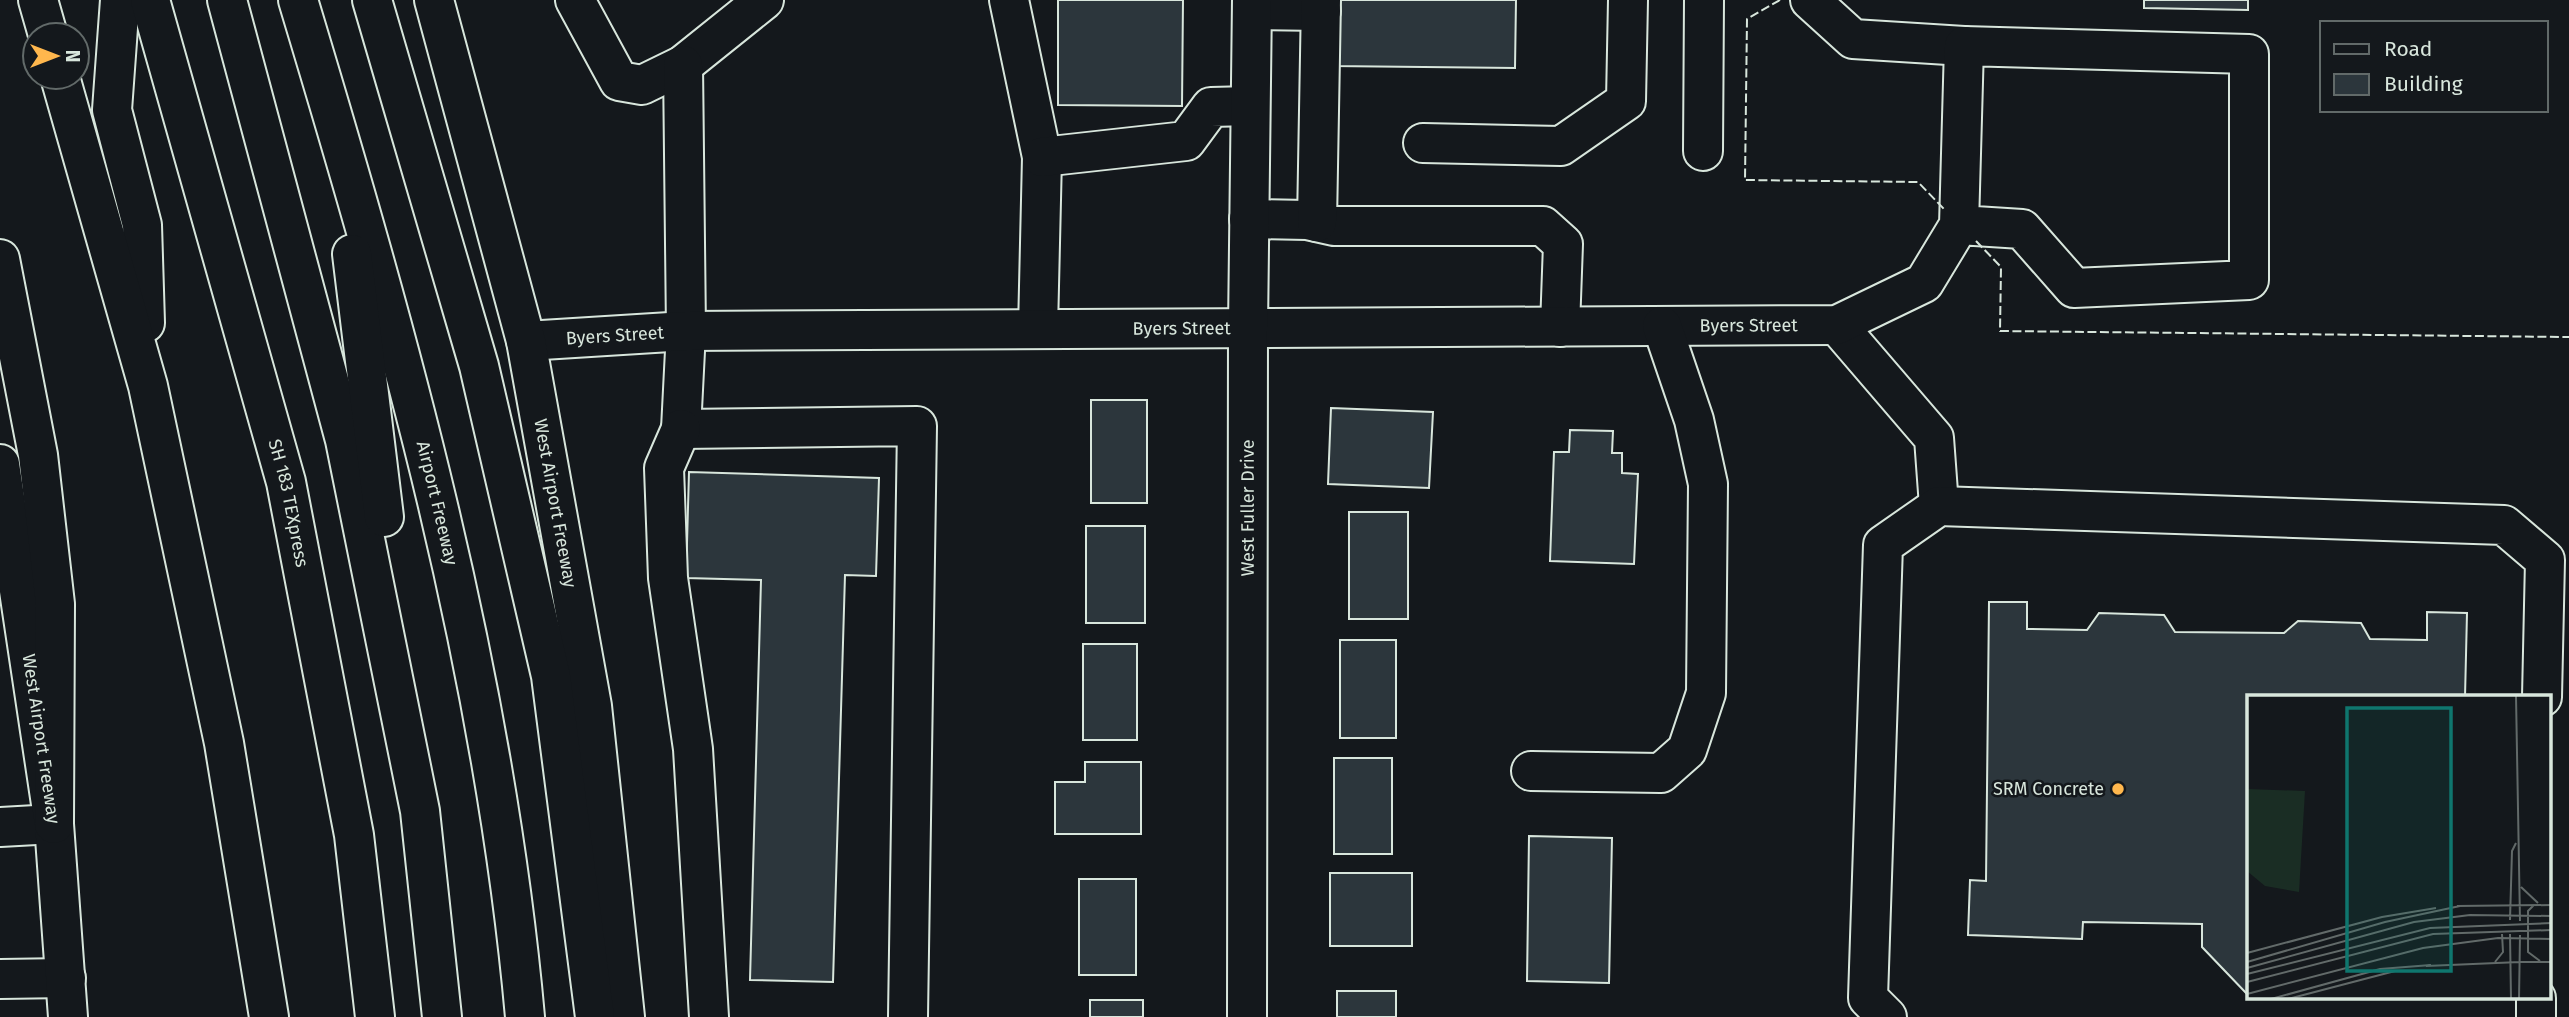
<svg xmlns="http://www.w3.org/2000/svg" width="2569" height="1017" font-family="'Fira Sans',sans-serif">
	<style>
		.building { fill: #2c363c; stroke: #d8e6dc; stroke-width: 2 }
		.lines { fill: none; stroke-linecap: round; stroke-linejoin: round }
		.minor-casing { stroke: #d8e6dc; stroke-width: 42 }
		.major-casing { stroke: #d8e6dc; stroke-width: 42 }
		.highway-casing { stroke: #d8e6dc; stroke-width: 42 }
		.minor { stroke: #14181c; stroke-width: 38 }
		.major { stroke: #14181c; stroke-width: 38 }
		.highway { stroke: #14181c; stroke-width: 38 }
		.fence { stroke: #d8e6dc; stroke-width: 2; stroke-dasharray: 9 3.5; stroke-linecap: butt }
		.poi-dot { fill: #ffb74d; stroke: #14181c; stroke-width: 2.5 }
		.labels { text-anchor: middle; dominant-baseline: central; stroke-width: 5; stroke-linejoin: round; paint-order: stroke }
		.street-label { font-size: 18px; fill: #d8e6dc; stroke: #14181c }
		.poi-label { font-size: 18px; fill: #d8e6dc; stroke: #14181c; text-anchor: end }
		.inset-road { fill: none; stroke: #626a69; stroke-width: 2 }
		.view { fill: #0f766e; fill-opacity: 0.15; stroke: #0f766e; stroke-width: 3.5 }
		.inset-edge { fill: none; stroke: #d8e6dc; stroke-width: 3.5 }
	</style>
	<rect width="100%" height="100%" fill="#14181c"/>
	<path class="building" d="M1058,0H1183L1182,106L1058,105Z
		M1332,0H1516L1515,68L1332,66Z
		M2144,0H2248V10L2144,8Z
		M1091,400H1147V503H1091Z
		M1331,408L1433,412L1429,488L1328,484Z
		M1570,430L1613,431L1612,453H1622V473L1638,474L1634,564L1550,561L1554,452H1569Z
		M689,472L879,478L876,576L845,575L833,982L750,980L761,580L686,578Z
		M1349,512H1408V619H1349Z
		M1086,526H1145V623H1086Z
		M1989,602H2027V629L2087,630L2099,613L2164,615L2175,632L2284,633L2298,621L2361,623L2370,639L2427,640V612L2467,613L2465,697H2249L2247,994L2202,947V924L2083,922L2082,939L1968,935L1970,880L1986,881Z
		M1340,640H1396V738H1340Z
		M1083,644H1137V740H1083Z
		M1334,758H1392V854H1334Z
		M1085,762H1141V834H1055V782H1085Z
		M1529,836L1612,838L1609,983L1527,981Z
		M1330,873H1412V946H1330Z
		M1079,879H1136V975H1079Z
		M1337,991H1396V1017H1337Z
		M1090,1000H1143V1017H1090Z"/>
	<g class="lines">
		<defs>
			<g id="minor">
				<path d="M575,0L619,81L642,85L683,65L764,0"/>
				<path d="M1009,0L1042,157L1038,329"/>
				<path d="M1810,0L1853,39L1964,46"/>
				<path d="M1252,10L1321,11"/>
				<path d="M683,65L686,331L681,429L917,426L908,1017"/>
				<path d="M1423,143L1561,146L1626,101L1628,0"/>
				<path d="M1703,151L1704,0"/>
				<path d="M1042,157L1186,141L1211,107L1250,106"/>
				<path d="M1249,219L1307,220L1334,226H1543L1563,244L1560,327"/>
				<path d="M1317,222L1321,0"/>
				<path d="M1837,325L1934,438L1939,506"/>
				<path id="s1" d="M526,341L686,331L1837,325L1924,283L1959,225L1964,46L2249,54V280L2074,288L2022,229L1959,225"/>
				<path d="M681,429L664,468L668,578L693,749L709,1017"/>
				<path d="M1531,771L1661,773L1687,750L1706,693L1708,484L1694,420L1662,326"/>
				<path d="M0,827L54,824"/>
				<path d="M0,979L66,978"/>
				<path id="s2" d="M1247,1017L1248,328L1252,0"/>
				<path d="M1887,1017L1868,998L1883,545L1939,506L2504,525L2545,560L2542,697"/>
				<path d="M2536,1017V998"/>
			</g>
			<g id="major">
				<path id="s3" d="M434,0L526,341L592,706L625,1017"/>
				<path id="s4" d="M0,464L54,824L68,1017"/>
			</g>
			<g id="highway">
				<path d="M38,0L48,35"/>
				<path d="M120,0L112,110L142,225L145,323"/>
				<path id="s5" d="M150,0L286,482L354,835L375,1017"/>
				<path d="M227,0L345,440L420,811L442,1017"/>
				<path id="s6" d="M298,0C398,332 494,670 525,1017"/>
				<path d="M372,0L479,366L551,676L595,1017"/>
				<path d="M60,77L148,386L224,743L269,1017"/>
				<path d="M352,254L384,517"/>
				<path d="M0,259L38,455L55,604L54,824"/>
			</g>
		</defs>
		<use href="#minor" class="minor-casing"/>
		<use href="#major" class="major-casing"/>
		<use href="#highway" class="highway-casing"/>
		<use href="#minor" class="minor"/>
		<use href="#major" class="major"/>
		<use href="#highway" class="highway"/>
		<path class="fence" d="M1780,0L1747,19L1745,180L1918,182L1944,209
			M1976,241L2001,267L2000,331L2569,337"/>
	</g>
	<circle class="poi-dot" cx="2118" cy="789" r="7"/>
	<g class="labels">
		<g class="street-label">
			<text stroke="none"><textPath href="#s1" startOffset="1223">Byers Street</textPath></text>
			<text stroke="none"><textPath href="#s1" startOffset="656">Byers Street</textPath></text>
			<text stroke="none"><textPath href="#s1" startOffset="89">Byers Street</textPath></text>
			<text stroke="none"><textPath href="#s5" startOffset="522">SH 183 TEXpress</textPath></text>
			<text stroke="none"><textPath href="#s6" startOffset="522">Airport Freeway</textPath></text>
			<text stroke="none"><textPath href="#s3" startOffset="518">West Airport Freeway</textPath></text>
			<text stroke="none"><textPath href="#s2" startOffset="509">West Fuller Drive</textPath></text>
			<text stroke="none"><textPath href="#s4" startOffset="278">West Airport Freeway</textPath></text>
		</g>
		<g class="poi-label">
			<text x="2104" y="789">SRM Concrete</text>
		</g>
	</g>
	<g transform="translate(2247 695)">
		<rect width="304" height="304" fill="#14181c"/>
		<path d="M0,94L58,96L52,197L18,191L0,176Z" fill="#1a2d24"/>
		<path class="inset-road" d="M269,1L273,226M274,192L291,208M287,210L281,216V257L293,266M210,211L305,210M263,225L265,156L269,148M263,239L264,304M0,258L135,222L189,213M0,267L138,227L213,211M248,267L256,257L255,239M273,267H305M179,271L273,267M0,273L167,227L223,220L305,221M0,279L183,233L305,228M0,287L186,239L305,235M0,299L176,253L251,243L305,244M24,304L133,274L184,270M41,304L148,276M272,304L273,240"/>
		<path class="view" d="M100,13H204V276H100Z"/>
		<rect width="304" height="304" class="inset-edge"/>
	</g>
	<rect x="2320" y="21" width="228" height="91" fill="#14181c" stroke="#626a69" stroke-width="2"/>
	<rect x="2334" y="44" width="35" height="10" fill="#14181c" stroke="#626a69" stroke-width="2"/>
	<text x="2384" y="56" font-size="21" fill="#d8e6dc">Road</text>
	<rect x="2334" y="74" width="35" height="21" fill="#2c363c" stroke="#626a69" stroke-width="2"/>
	<text x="2384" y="91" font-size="21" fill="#d8e6dc">Building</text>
	<g transform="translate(56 56) rotate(90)"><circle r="33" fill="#14181c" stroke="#626a69" stroke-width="2"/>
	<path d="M0-5L12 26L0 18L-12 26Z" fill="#ffb74d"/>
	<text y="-10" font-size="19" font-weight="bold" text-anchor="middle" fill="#d8e6dc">N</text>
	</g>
</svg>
